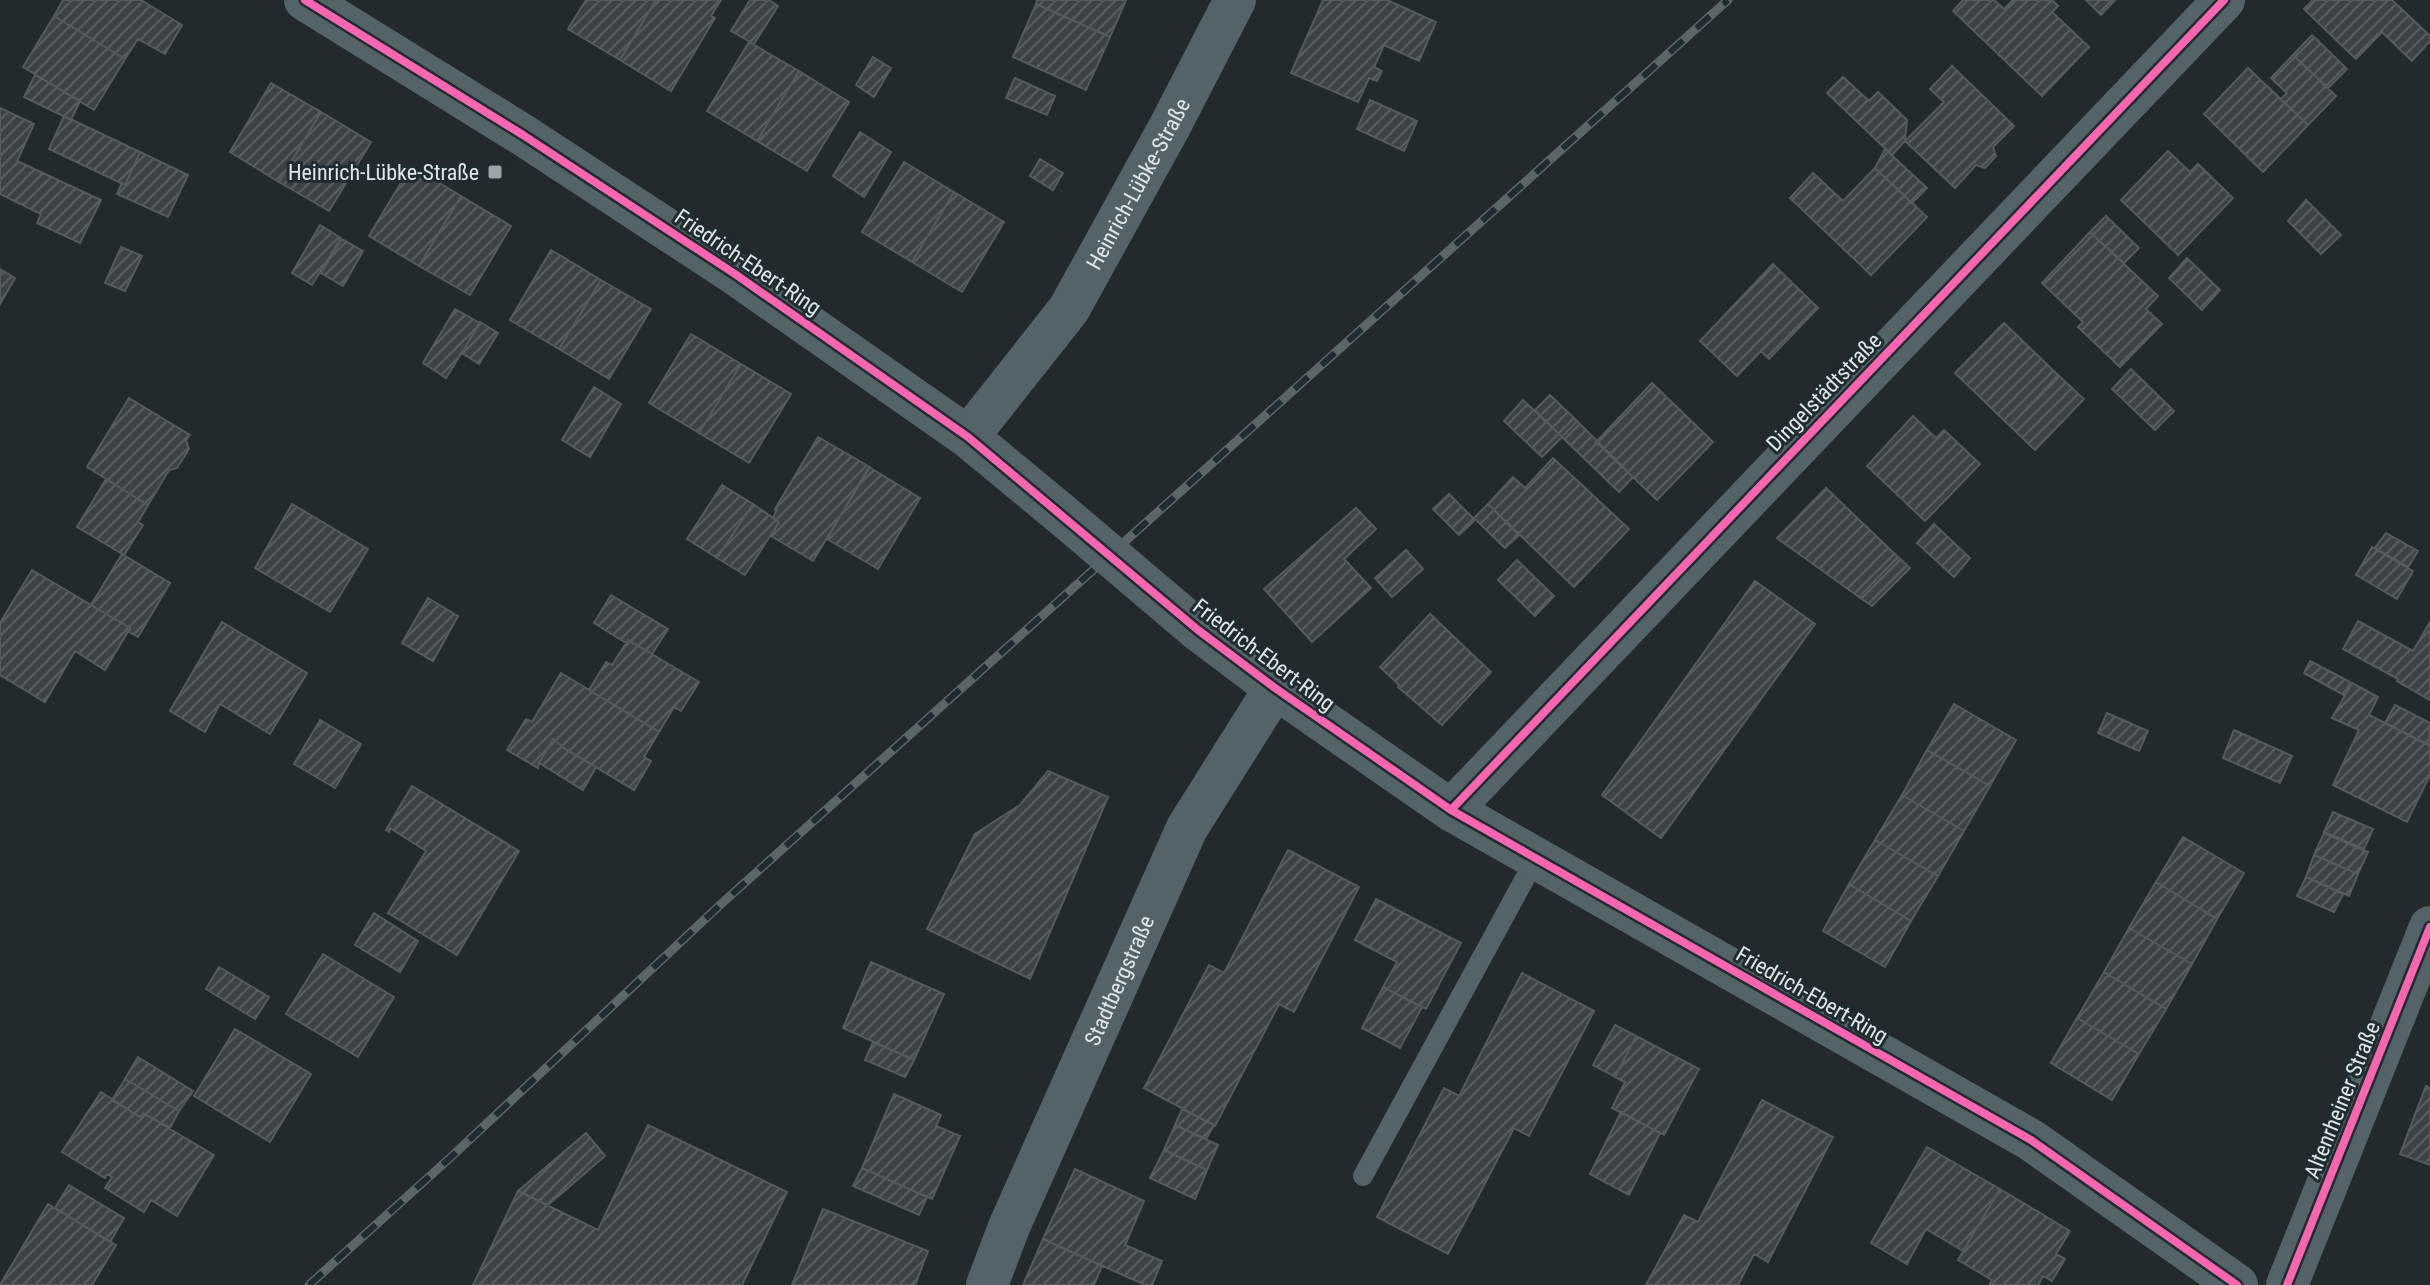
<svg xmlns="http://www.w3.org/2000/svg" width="2430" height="1285" font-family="'Roboto Condensed',sans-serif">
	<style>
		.building { fill: url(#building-hatch); stroke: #545a5d; stroke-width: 2 }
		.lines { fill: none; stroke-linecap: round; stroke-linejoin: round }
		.lane { stroke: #546368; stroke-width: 20 }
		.street { stroke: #546368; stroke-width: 42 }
		.rail-casing { stroke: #5b6668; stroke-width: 9 }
		.rail { stroke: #1f2c31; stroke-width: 6; stroke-dasharray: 18; stroke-linecap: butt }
		.street-bridge { stroke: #546368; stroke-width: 42 }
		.cycleway-casing { stroke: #1f2c31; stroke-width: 13 }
		.cycleway { stroke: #f766af; stroke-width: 8 }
		.poi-dot { fill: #9da5a8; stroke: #1f2c31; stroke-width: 3 }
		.labels { text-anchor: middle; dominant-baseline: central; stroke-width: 6; stroke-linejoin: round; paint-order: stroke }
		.poi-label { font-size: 22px; fill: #dfe7ea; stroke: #1f2c31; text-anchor: end }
		.street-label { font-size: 22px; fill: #dfe7ea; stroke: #1f2c31 }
	</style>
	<defs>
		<pattern id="building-hatch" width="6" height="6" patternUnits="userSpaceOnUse" patternTransform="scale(2)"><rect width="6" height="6" fill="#3c4245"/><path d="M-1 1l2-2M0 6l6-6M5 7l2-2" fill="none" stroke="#585d60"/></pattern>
	</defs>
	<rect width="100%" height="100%" fill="#232a2d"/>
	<path class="building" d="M63,0H141L182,25L165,54L138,39L125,59L54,16Z
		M586,0H656L620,60L568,29Z
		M656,0H721L711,16L715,18L671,91L620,60Z
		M750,0H769L778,6L754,44L731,31Z
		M1037,0H1126L1110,37L1036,4Z
		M1323,0H1387L1436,22L1419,61L1384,45L1374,67L1382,71L1377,81L1369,78L1358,102L1291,73Z
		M1963,0H1994L2004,9L2013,0H2052L2058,6L2052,12L2089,47L2042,96L1953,11Z
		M2086,0H2115L2101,15Z
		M2313,0H2392L2430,36V41L2412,61L2382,32L2356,59L2304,9Z
		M1036,4L1110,37L1086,90L1013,57Z
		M54,16L125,59L94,110L23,67Z
		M2312,35L2347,69L2328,88L2293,55Z
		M749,42L799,71L757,141L707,111Z
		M2293,55L2336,96L2308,125L2281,99L2287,93L2271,78Z
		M873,57L891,68L874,97L856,85Z
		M1952,66L2014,126L1993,147L1996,156L1985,168L1976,165L1955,188L1905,141L1944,102L1930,89Z
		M2248,68L2308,125L2263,172L2204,114Z
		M799,71L849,102L807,171L757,141Z
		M35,75L80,101L71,120L24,97Z
		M1843,77L1869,101L1878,92L1907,120L1905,141L1892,155L1827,93Z
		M1015,78L1055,96L1047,115L1006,98Z
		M271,83L321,112L279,182L230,152Z
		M1370,100L1417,121L1404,151L1357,129Z
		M0,108L34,124L17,161L101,200L80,243L37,223L41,214L0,194Z
		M321,112L371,142L329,211L279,182Z
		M64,116L140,152L125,185L49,149Z
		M860,132L891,152L864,197L833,176Z
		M1885,149L1927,188L1912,203L1875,168Z
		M2168,151L2190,172L2198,164L2233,198L2178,255L2121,200Z
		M140,152L188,175L168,217L117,194L122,183L125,185Z
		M1040,159L1063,173L1053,190L1030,176Z
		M904,162L954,192L912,262L862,232Z
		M411,166L461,196L419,266L369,236Z
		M1875,168L1927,217L1871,275L1790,198L1813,173L1843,201Z
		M954,192L1004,222L962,292L912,262Z
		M461,196L511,226L470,295L419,266Z
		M2306,200L2341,235L2321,254L2288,221Z
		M2106,216L2139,248L2124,263L2090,232Z
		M320,225L341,238L312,285L292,273Z
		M2090,232L2158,296L2146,309L2162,324L2120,367L2078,327L2083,322L2042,283Z
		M342,239L363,251L343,286L321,273Z
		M121,247L142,256L125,291L105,283Z
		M551,250L601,280L559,349L510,320Z
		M2187,258L2220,290L2202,310L2169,278Z
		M1773,264L1818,308L1769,359L1761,351L1737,376L1700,341Z
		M0,269L15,278L0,304Z
		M601,280L651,309L609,379L559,349Z
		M455,309L480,323L446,378L423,363Z
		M480,322L498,333L479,364L462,353Z
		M2004,323L2058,375L2010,426L1955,373Z
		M691,334L741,364L699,433L649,403Z
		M741,364L791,394L749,463L699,433Z
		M2131,369L2174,411L2155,430L2112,389Z
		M2058,375L2084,399L2035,450L2010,426Z
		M1652,383L1713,442L1657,500L1596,442Z
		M594,387L621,404L590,457L562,440Z
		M1550,395L1577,421L1562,437L1535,410Z
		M129,398L190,435L186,440L189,449L177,468L169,470L148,505L87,467Z
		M1523,400L1562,437L1542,457L1504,421Z
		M1913,416L1936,438L1944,430L1980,464L1925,521L1867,466Z
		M1577,421L1633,477L1619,492L1562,437Z
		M818,437L870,467L813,561L771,536L779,522L773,518L777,509H775Z
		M1553,458L1629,529L1574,587L1488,504L1513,477L1525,488Z
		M869,467L920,498L878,569L827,539Z
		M106,479L148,505L138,522L143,525L124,555L77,527Z
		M722,485L753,504L717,558L687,539Z
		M1826,488L1898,557L1859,597L1777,538Z
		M1449,494L1475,520L1459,535L1433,509Z
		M292,504L368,549L330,612L255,568Z
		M753,504L779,522L745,575L717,558Z
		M1488,504L1519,535L1505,548L1474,518Z
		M1356,508L1376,529L1344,559L1371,588L1312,642L1264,589Z
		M1934,524L1970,558L1954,577L1917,543Z
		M2386,533L2418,551L2408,567L2375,548Z
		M2372,547L2413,571L2397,599L2356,575Z
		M1406,550L1423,569L1392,597L1375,578Z
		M122,554L170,583L138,637L129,632L130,628L91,605Z
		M1898,557L1910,568L1872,606L1859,597Z
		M1517,560L1554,596L1535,616L1498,580Z
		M32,570L130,628L105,670L75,651L45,702L0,675V623Z
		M1755,581L1815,624L1661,838L1602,795Z
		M611,595L668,629L652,654L628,640L626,643L594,623Z
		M428,598L458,616L433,661L402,643Z
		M1430,614L1491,672L1442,725L1398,687L1399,685L1380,667Z
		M2358,621L2413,651L2430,622V700L2397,681L2398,679L2343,649Z
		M222,622L307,673L270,734L220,704L205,732L170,711Z
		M628,640L699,682L681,711L674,707L659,732L589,690L606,662L612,665Z
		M2310,661L2350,682L2344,695L2304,673Z
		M561,673L659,732L644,757L651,761L634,790L564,748L553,739L539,763L538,768L507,750L526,719L532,722Z
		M2352,683L2378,697L2369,715L2430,746V775L2407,822L2333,785L2359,730L2332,718Z
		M1954,704L2016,740L1990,786L1927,750Z
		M2395,705L2430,723L2429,745L2385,723Z
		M2107,713L2148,731L2139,751L2098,733Z
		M320,720L361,744L335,788L294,764Z
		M2234,730L2292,756L2280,783L2223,758Z
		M553,739L564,748L596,767L583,790L539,763Z
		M1927,750L1990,786L1964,831L1902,795Z
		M1048,771L1108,797L1030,979L927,929L975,834L1020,805Z
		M412,786L519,851L457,955L388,913L426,851L390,828L389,832L386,830Z
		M1902,795L1964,831L1938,876L1875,840Z
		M2333,812L2373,829L2364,849L2324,832Z
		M2324,833L2368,852L2358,874L2314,855Z
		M2183,837L2244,873L2217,919L2156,882Z
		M1875,840L1938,876L1911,921L1849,884Z
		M1288,850L1359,887L1294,1012L1279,1004L1215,1126L1144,1088L1209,965L1224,973Z
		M2314,855L2358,874L2349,896L2306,877Z
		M2306,877L2343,894L2334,912L2297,896Z
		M2156,882L2217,919L2192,964L2129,928Z
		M1849,884L1911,921L1885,967L1823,931Z
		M1376,899L1461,943L1426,1009L1383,987L1397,962L1355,940Z
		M374,913L418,941L400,972L355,945Z
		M2129,928L2192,964L2166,1009L2104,972Z
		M323,954L394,997L358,1057L286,1014Z
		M871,962L944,994L914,1060L843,1028Z
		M219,967L269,997L255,1019L206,989Z
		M2104,972L2166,1009L2139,1054L2077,1018Z
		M1522,973L1594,1011L1529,1136L1514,1128L1448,1254L1377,1217L1444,1088L1459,1096Z
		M1383,987L1422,1007L1400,1048L1362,1028Z
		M2077,1018L2139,1054L2112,1100L2051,1063Z
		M1615,1025L1636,1036L1615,1077L1593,1065Z
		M235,1029L311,1074L270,1142L194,1096Z
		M1636,1036L1699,1069L1664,1135L1612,1108L1625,1082L1615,1077Z
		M873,1042L914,1060L905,1077L865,1060Z
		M138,1057L193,1091L179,1111L125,1079Z
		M125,1079L179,1111L170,1128L143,1113L140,1117L112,1100Z
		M2426,1086L2430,1088V1165L2400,1154Z
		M101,1092L140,1117L143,1113L214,1155L177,1216L151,1200L144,1212L105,1188L112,1177L107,1174L105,1178L62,1152Z
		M894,1094L941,1115L936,1126L960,1136L932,1199L862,1168Z
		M1762,1100L1833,1137L1768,1262L1754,1254L1738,1285H1646L1684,1215L1698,1222Z
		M1182,1109L1214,1125L1206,1139L1175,1125Z
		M1621,1112L1660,1133L1629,1195L1590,1174Z
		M648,1125L787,1192L742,1285H473L518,1191L598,1230Z
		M1175,1125L1218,1145L1207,1170L1164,1150Z
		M586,1133L605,1156L548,1205L518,1191Z
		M1927,1147L2000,1189L1963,1251L1926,1229L1907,1264L1871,1243Z
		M1164,1150L1207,1170L1195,1199L1150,1178Z
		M862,1168L927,1197L919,1215L853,1186Z
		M1075,1169L1144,1201L1125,1245L1162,1261L1152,1285H1145L1043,1239Z
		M69,1185L124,1218L110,1242L55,1208Z
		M2000,1189L2070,1231L2056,1254L2065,1259L2052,1281L2043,1276L2038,1285H1989L1992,1280L1958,1260Z
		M48,1204L116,1245L92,1285H0Z
		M823,1209L928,1251L915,1285H792Z
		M1043,1239L1102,1266L1094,1285H1023Z"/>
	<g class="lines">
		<path class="lane" d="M1363,1176L1536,858"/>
		<g class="street">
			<path d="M305,0L523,135L735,274L968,437L1060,513"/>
			<path id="s1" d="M968,437L1069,309L1170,126L1235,0"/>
			<path d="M1198,630L1275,688L1451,810L2031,1140L2237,1285"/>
			<path d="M1451,810L2224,0"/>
			<path id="s2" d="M987,1285L1009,1227L1187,828L1275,688"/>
			<path d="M2287,1285L2430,927"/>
		</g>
		<defs>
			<path id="rail" d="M309,1285L451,1157L720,905L1728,0"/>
		</defs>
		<use href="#rail" class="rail-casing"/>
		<use href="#rail" class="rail"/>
		<path class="street-bridge" d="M1060,513L1198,630"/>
		<defs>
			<path id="cycleway" d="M305,0L523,135L735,274L968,437L1198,630L1275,688L1451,810L2031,1140L2237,1285
				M1451,810L2224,0
				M2287,1285L2430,927"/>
		</defs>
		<use href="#cycleway" class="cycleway-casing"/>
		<use href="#cycleway" class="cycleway"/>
	</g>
	<rect class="poi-dot" x="487" y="164" width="16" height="16" rx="4"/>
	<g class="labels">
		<g class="poi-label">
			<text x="479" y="172">Heinrich-Lübke-Straße</text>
		</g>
		<g class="street-label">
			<text stroke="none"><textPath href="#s1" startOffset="306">Heinrich-Lübke-Straße</textPath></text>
			<text transform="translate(748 262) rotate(34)">Friedrich-Ebert-Ring</text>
			<text transform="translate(1824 392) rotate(-46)">Dingelstädtstraße</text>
			<text transform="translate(1264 655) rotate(37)">Friedrich-Ebert-Ring</text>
			<text stroke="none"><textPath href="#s2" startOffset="332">Stadtbergstraße</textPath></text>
			<text transform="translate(1812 995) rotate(30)">Friedrich-Ebert-Ring</text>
			<text transform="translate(2342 1100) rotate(-68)">Altenrheiner Straße</text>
		</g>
	</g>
</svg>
